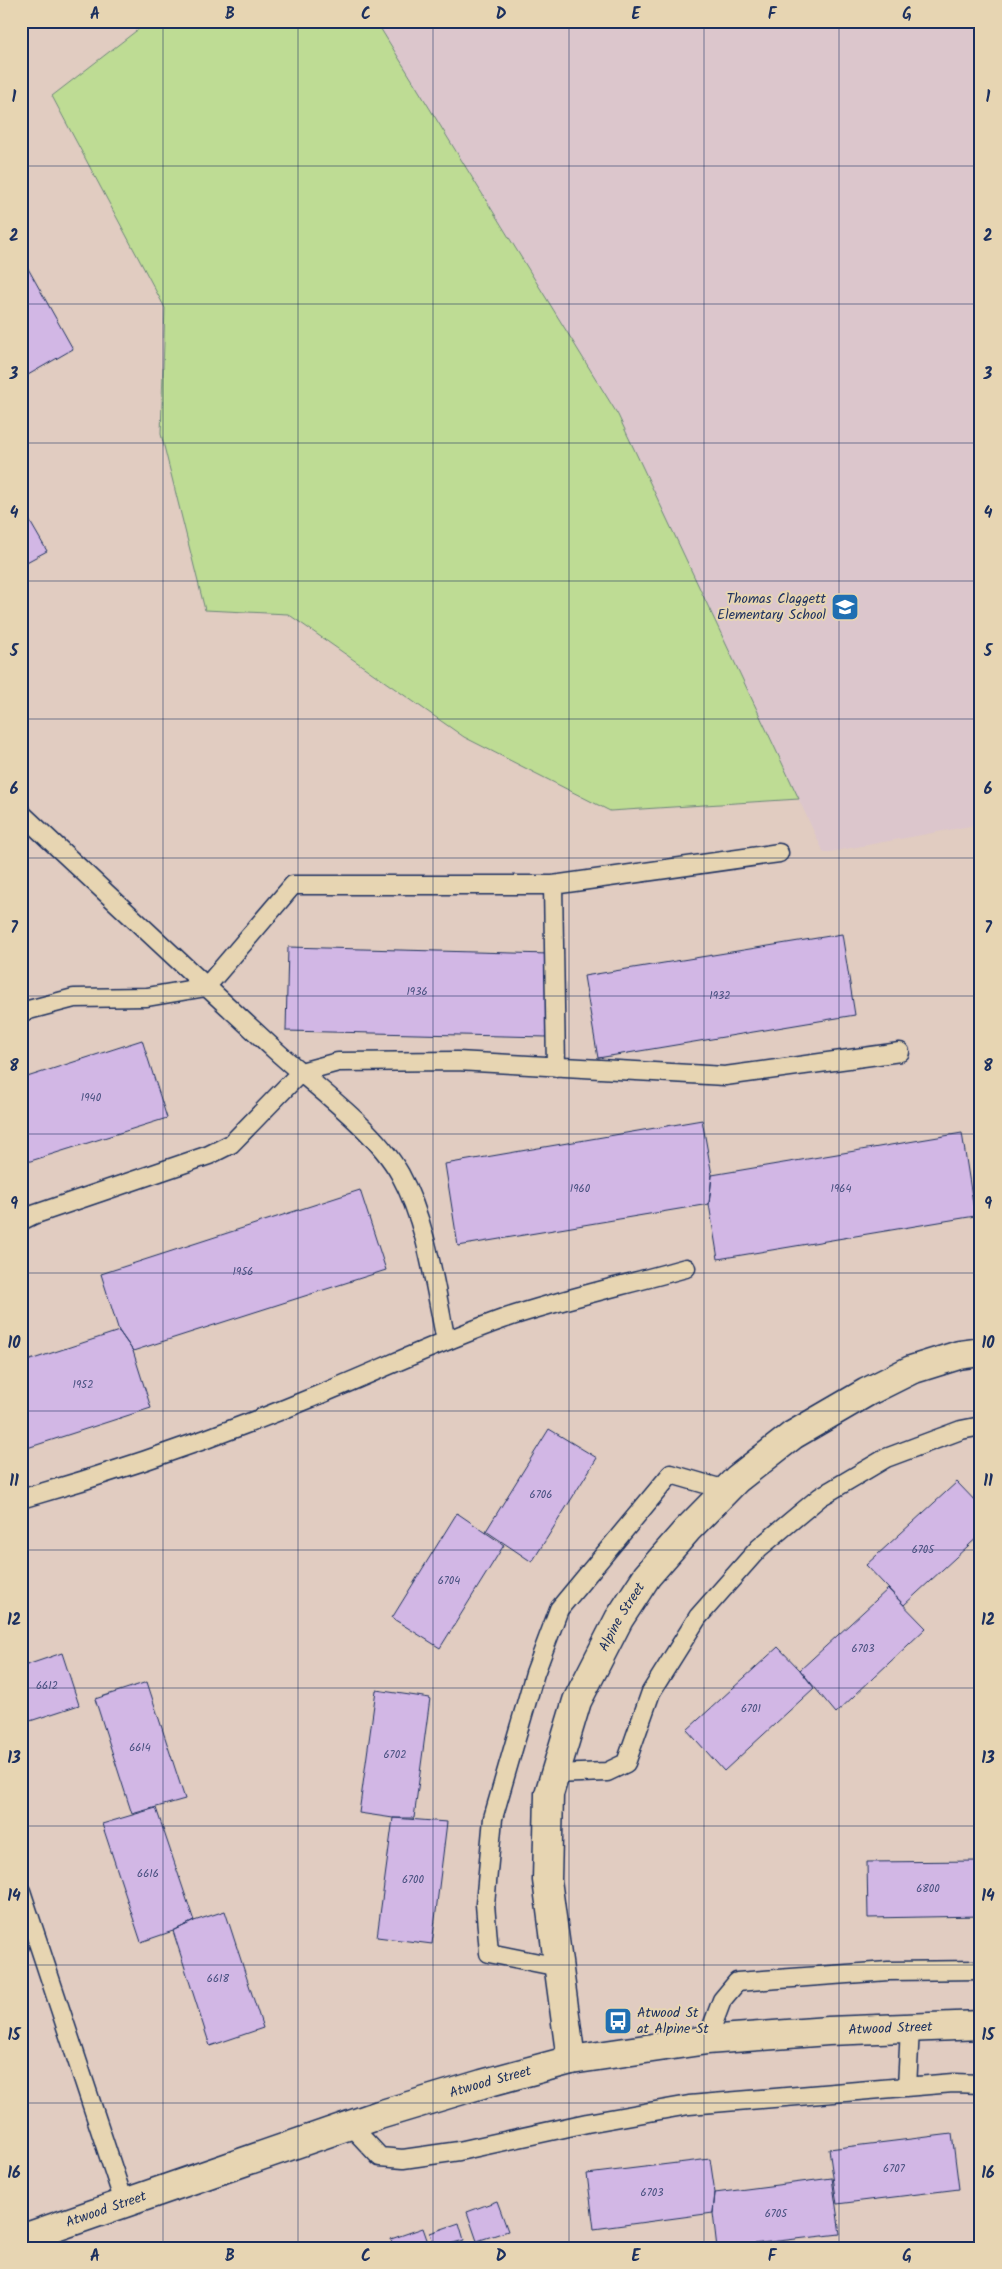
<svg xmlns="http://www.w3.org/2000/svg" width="1002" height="2269" font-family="Kalam,sans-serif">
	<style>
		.built { fill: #dcc6cc }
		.green { fill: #bedc94; stroke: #6c8679 }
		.building { fill: #d2b7e5; stroke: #1b2f5e }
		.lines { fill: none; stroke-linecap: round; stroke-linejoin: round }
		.lane-casing { stroke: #1b2f5e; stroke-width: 21 }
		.street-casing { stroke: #1b2f5e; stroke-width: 31 }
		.lane { stroke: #e7d5b2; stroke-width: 18 }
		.street { stroke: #e7d5b2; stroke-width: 28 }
		.grid { fill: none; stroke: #1b2f5e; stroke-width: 1; stroke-opacity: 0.55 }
		.labels { text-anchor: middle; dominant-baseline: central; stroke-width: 4; stroke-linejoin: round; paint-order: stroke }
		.number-label { font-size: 11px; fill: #495180 }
		.poi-label { font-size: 14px; fill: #1b2f5e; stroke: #e7d5b2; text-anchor: end }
		.street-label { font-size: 14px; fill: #1b2f5e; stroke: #e7d5b2 }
		.neatline { fill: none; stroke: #1b2f5e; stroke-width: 2 }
		.grid-label { font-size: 16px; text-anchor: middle; font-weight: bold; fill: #1b2f5e }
	</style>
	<rect width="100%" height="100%" fill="#e1ccc1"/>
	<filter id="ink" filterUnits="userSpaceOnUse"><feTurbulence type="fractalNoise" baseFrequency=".02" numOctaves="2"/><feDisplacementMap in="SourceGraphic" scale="10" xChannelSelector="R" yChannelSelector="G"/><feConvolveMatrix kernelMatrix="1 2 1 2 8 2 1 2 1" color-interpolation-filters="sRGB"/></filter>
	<g filter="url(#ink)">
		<path class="built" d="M376,21H981V824L824,853L618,415Z"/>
		<path class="green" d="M149,21H376L618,415L799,799L610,811L464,737L288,614L205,610L161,434L165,308L52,96Z"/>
		<path class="building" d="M21,256L73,349L21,379Z
			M21,506L47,551L21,565Z
			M842,934L855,1015L598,1058L584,976Z
			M288,947L549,954L547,1037L286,1031Z
			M142,1040L167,1118L21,1164V1079Z
			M702,1120L712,1175L709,1204L458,1246L445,1164Z
			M962,1133L975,1216L718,1259L709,1204L712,1175Z
			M360,1190L386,1270L133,1351L119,1331L101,1274Z
			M119,1331L133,1351L151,1408L21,1450V1363Z
			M549,1429L597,1458L532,1562L486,1531Z
			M957,1482L981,1507V1534L904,1605L866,1565Z
			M457,1513L504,1545L440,1648L392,1618Z
			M888,1589L926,1628L836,1713L800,1670Z
			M778,1647L800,1670L814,1688L724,1771L687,1730Z
			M62,1653L79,1705L21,1724V1667Z
			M147,1682L185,1799L132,1814L95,1699Z
			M376,1690L430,1698L414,1818H393L359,1813Z
			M156,1808L194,1921L173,1931L141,1942L102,1824Z
			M393,1818L447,1822L432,1944L377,1937Z
			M981,1861V1916L868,1918L867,1862Z
			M225,1911L263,2028L210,2046L173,1931L194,1921Z
			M952,2134L959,2189L837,2204L829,2149Z
			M710,2159L715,2193L713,2213L594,2229L587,2174Z
			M832,2178L840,2234L717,2248L713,2213L715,2193Z
			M497,2201L508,2231L477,2241L467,2212Z
			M459,2223L464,2240L435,2248L430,2233Z
			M423,2228L430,2248H394L391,2239Z"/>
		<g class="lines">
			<defs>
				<path id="lane" d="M21,813C105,892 189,971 275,1050C314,1086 374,1128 400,1174C427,1223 435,1287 446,1341
					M553,885L556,1067
					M21,1012L74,998L147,997L206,987L293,885H553L779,853
					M21,1221L33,1215L209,1155L231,1144L301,1072L338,1062L457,1061L725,1076L900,1052
					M21,1499C123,1470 223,1435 321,1394C382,1369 441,1341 503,1319C561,1299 626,1285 686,1268
					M554,1774L607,1772L626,1763L651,1692L698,1617L759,1548L820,1497L886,1458L961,1430L981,1426
					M21,1891L124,2202
					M559,1967L489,1953L485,1904L493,1818L535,1673L559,1609L671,1474L726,1490
					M707,2040L722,2000L737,1982L888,1971L981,1970
					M907,2087L910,2028
					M350,2125L380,2157L403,2159L459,2151L587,2123L689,2105L953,2083L981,2084"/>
				<g id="street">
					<path id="s1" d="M571,2060L547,1880L549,1794L577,1701L619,1619L647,1576L687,1530L737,1479L793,1435L867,1392L911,1370L959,1355L981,1352"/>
					<path id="s2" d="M21,2239L379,2115L482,2084L571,2060L707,2040L828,2031L981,2025"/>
				</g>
			</defs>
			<use href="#lane" class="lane-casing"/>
			<use href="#street" class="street-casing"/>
			<use href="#lane" class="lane"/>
			<use href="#street" class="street"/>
		</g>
	</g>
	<path class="grid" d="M163,21V2248M298,21V2248M433,21V2248M569,21V2248M704,21V2248M839,21V2248M21,166H981M21,304H981M21,443H981M21,581H981M21,719H981M21,858H981M21,996H981M21,1134H981M21,1273H981M21,1411H981M21,1550H981M21,1688H981M21,1826H981M21,1965H981M21,2103H981"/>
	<defs>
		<symbol id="school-square" viewBox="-11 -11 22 22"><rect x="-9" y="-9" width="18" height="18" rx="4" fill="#1f6fb2" stroke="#e7d5b2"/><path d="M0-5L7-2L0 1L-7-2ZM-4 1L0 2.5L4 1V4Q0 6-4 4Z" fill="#fff"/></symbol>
		<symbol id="bus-square" viewBox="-11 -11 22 22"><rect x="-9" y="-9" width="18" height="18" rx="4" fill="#1f6fb2" stroke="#e7d5b2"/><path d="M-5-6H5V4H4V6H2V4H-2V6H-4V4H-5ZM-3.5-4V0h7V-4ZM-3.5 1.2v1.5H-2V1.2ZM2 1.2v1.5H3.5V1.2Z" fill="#fff"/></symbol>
	</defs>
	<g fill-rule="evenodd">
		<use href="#school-square" x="829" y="591" width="32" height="32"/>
		<use href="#bus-square" x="602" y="2005" width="32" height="32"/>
	</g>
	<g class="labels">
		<g class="number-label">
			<text x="417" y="992">1936</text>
			<text x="720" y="996">1932</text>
			<text x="91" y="1098">1940</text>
			<text x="580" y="1189">1960</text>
			<text x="841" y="1189">1964</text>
			<text x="243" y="1272">1956</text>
			<text x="83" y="1385">1952</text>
			<text x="541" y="1495">6706</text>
			<text x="923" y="1550">6705</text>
			<text x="449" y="1581">6704</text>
			<text x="863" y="1649">6703</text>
			<text x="47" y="1686">6612</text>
			<text x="751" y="1709">6701</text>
			<text x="140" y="1748">6614</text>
			<text x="395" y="1755">6702</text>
			<text x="148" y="1874">6616</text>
			<text x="413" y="1880">6700</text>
			<text x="928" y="1889">6800</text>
			<text x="218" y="1979">6618</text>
			<text x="894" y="2169">6707</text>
			<text x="652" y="2193">6703</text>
			<text x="776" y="2214">6705</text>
		</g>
		<g class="poi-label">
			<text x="826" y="599">Thomas Claggett<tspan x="826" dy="16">Elementary School</tspan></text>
			<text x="637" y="2013" text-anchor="start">Atwood St<tspan x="637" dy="16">at Alpine St</tspan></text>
		</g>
		<g class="street-label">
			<text stroke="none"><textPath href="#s1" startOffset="460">Alpine Street</textPath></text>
			<text stroke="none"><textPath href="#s2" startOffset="900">Atwood Street</textPath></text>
			<text stroke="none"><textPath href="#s2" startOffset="495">Atwood Street</textPath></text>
			<text stroke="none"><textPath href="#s2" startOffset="90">Atwood Street</textPath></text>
		</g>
	</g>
	<rect width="1002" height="2269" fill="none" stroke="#e7d5b2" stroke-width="55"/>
	<rect x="28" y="28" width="946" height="2214" class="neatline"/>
	<g class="grid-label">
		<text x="95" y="19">A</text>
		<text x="230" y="19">B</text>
		<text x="366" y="19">C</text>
		<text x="501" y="19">D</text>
		<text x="636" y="19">E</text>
		<text x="772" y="19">F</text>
		<text x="907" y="19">G</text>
		<text x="14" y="102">1</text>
		<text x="988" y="102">1</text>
		<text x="14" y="241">2</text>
		<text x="988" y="241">2</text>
		<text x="14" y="379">3</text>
		<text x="988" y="379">3</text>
		<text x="14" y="518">4</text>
		<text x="988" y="518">4</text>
		<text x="14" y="656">5</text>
		<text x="988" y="656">5</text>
		<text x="14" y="794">6</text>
		<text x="988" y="794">6</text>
		<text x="14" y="933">7</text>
		<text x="988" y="933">7</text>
		<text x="14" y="1071">8</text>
		<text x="988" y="1071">8</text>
		<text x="14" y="1209">9</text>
		<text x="988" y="1209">9</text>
		<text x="14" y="1348">10</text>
		<text x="988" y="1348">10</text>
		<text x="14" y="1486">11</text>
		<text x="988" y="1486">11</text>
		<text x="14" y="1625">12</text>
		<text x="988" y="1625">12</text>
		<text x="14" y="1763">13</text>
		<text x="988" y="1763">13</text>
		<text x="14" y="1901">14</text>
		<text x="988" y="1901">14</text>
		<text x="14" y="2040">15</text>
		<text x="988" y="2040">15</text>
		<text x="14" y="2178">16</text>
		<text x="988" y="2178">16</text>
		<text x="95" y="2261">A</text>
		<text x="230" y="2261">B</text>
		<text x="366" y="2261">C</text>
		<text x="501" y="2261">D</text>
		<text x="636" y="2261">E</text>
		<text x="772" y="2261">F</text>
		<text x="907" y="2261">G</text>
	</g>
</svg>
